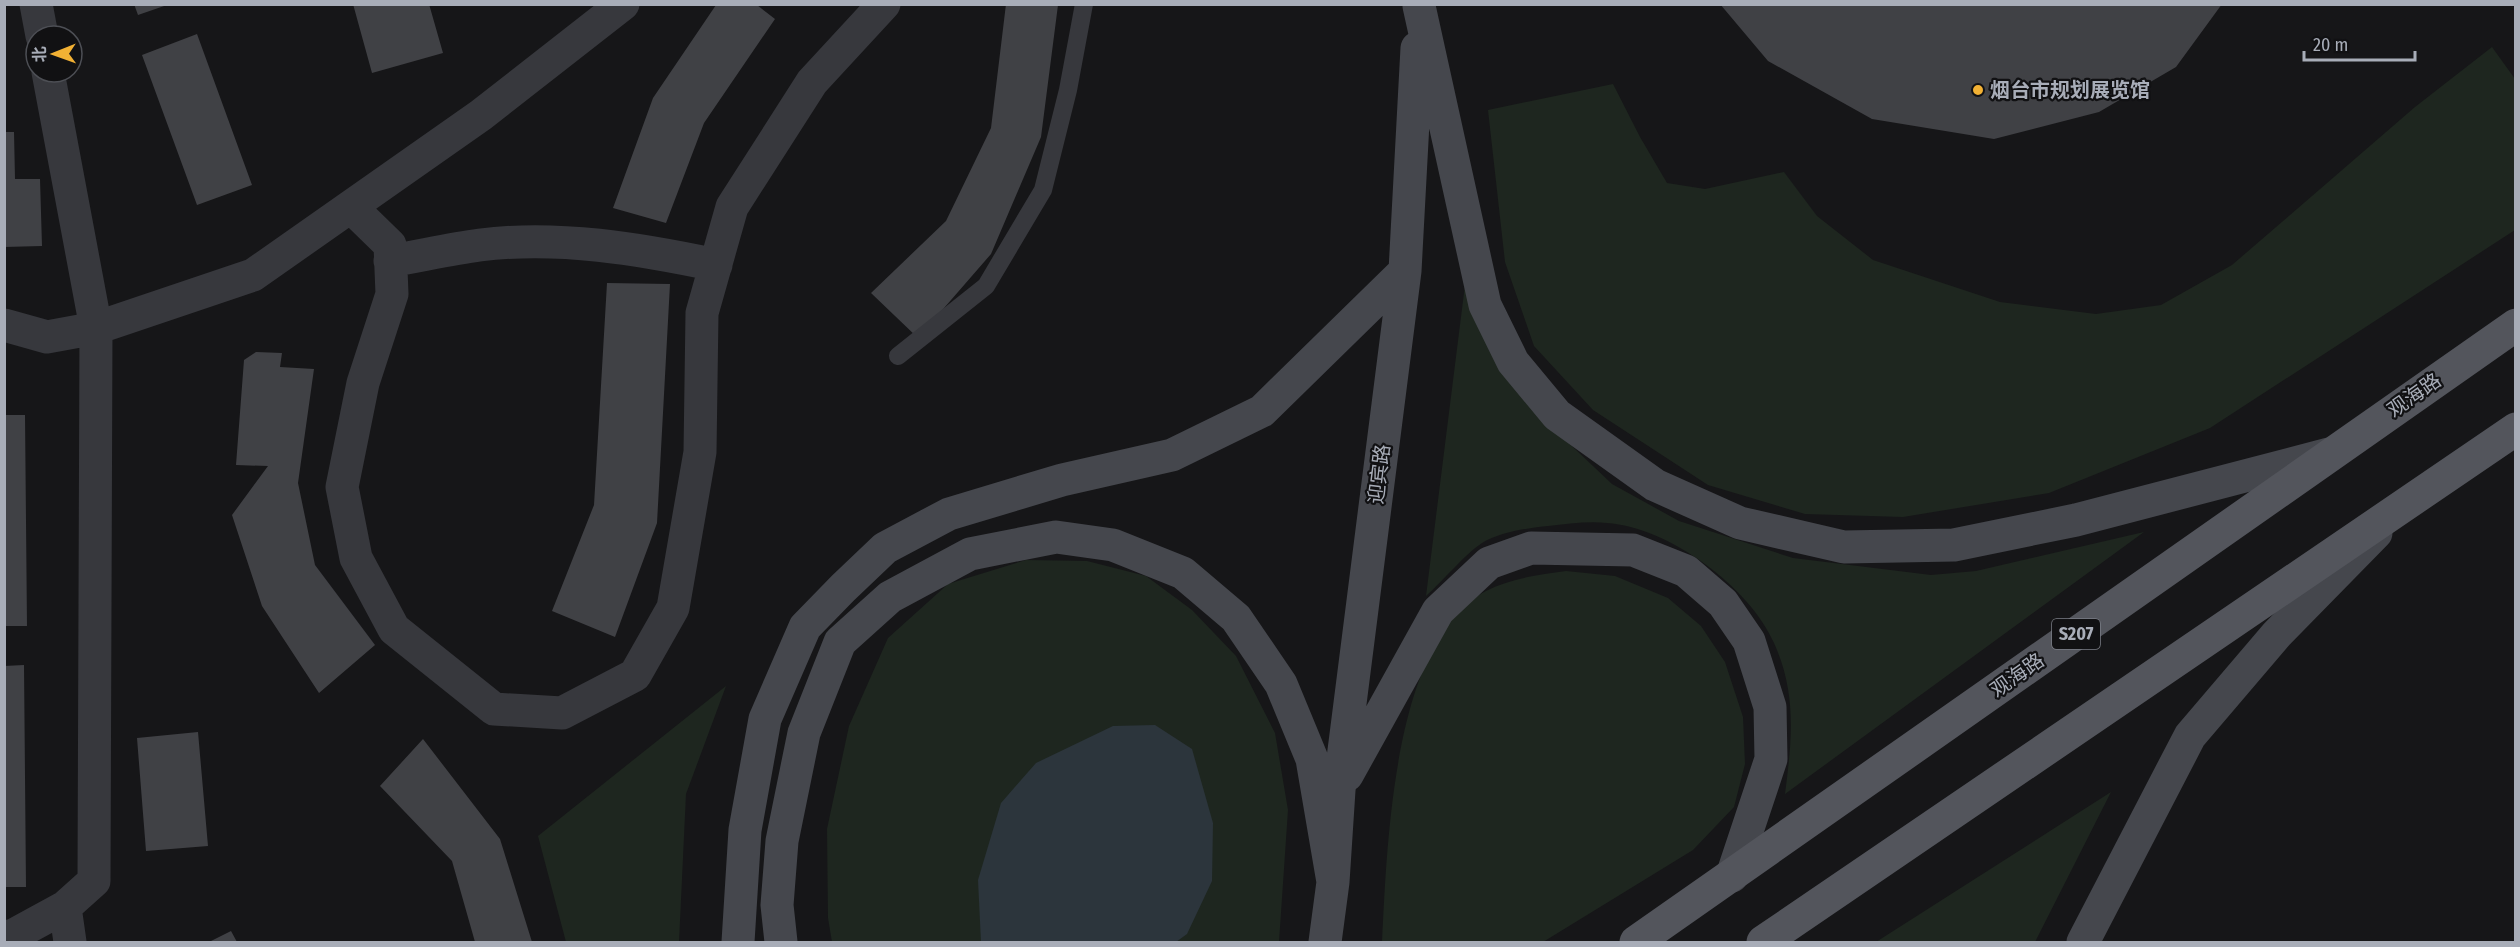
<svg xmlns="http://www.w3.org/2000/svg" width="2520" height="947" font-family="'Fira Sans Condensed','Noto Sans SC',sans-serif">
	<style>
		.green { fill: #1e261f }
		.water { fill: #2c353c }
		.building { fill: #404145 }
		.lines { fill: none; stroke-linecap: round; stroke-linejoin: round }
		.service { stroke: #37383d; stroke-width: 18 }
		.minor { stroke: #37383d; stroke-width: 33 }
		.secondary { stroke: #45474d; stroke-width: 33 }
		.primary { stroke: #53555c; stroke-width: 33 }
		.poi-dot { fill: #f2b134; stroke: #111113; stroke-width: 2 }
		.labels { text-anchor: middle; dominant-baseline: central; stroke-width: 4.5; stroke-linejoin: round; paint-order: stroke }
		.shield { fill: #111113; stroke: #7b7e86; stroke-width: 1.5 }
		.shield-label { font-size: 18px; font-weight: bold; fill: #a8adb8 }
		.poi-label { font-size: 20px; font-weight: bold; fill: #a8adb8; stroke: #111113; text-anchor: start }
		.street-label { font-size: 20px; fill: #a8adb8; stroke: #111113 }
	</style>
	<rect width="100%" height="100%" fill="#161618"/>
	<path class="green" d="M2492,47L2515,79V230L2210,428L2049,493L1903,517L1805,514L1708,485L1593,410L1534,346L1505,262L1488,110L1613,84L1640,137L1667,183L1705,189L1784,172L1817,216L1873,260L2000,302L2096,314L2161,305L2232,265L2415,107Z
		M1466,277L1538,414L1612,484L1679,521L1793,558L1931,575L1976,571L2144,532L1785,794C1792,740 1797,694 1774,643C1750,587 1668,527 1607,523C1588,521 1567,524 1548,526C1528,528 1500,532 1482,543C1464,555 1443,581 1426,596Z
		M1026,560L1087,561L1146,576L1192,610L1236,656L1275,733L1288,810L1279,942H832L828,918L827,829L849,726L888,638L948,584Z
		M1566,571L1615,576L1668,598L1701,626L1725,662L1743,717L1745,764L1734,807L1693,850L1543,942H1382C1387,849 1392,639 1486,591C1511,578 1538,575 1566,571Z
		M726,686L686,794L679,942H566L538,836Z
		M2111,792L2035,942H1876Z"/>
	<path class="water" d="M1155,725L1192,749L1213,823L1212,881L1187,934L1176,942H981L978,880L1001,803L1036,763L1113,726Z"/>
	<path class="building" d="M134,4H167V5L138,15Z
		M353,4H429L443,53L372,73Z
		M1006,4L1058,5L1041,137L991,254L918,338L871,293L946,221L991,128Z
		M1720,4H2222L2176,67L2099,112L1994,139L1872,119L1768,61Z
		M716,5H757L775,19L704,123L666,223L613,208L653,98Z
		M197,34L252,185L197,205L142,55Z
		M4,132H14L15,179H40L42,246L4,247Z
		M607,283L670,284L657,523L615,637L552,611L594,505Z
		M256,352L282,353L280,367L314,369L298,483L315,565L375,645L319,693L262,606L232,515L268,466L236,465L244,360Z
		M4,415H25L27,626H4Z
		M24,665L26,887H4V666Z
		M198,732L208,846L146,851L137,738Z
		M423,739L500,839L532,942H475L452,861L380,786Z
		M231,931L237,942H209Z"/>
	<g class="lines">
		<path class="service" d="M898,356L986,286L1043,190L1068,90L1084,4"/>
		<path class="minor" d="M36,4L42,36
			M351,207L390,245L392,294L363,383L342,487L356,558L394,629L494,709L562,713L635,675L673,608L700,452L702,313L732,207L812,82L884,4
			M390,261C420,256 450,249 480,245C558,235 640,249 716,265
			M4,325L47,337L96,328L253,275L481,115L623,4
			M65,907L70,942
			M4,936L10,937L65,907L94,881L96,328L48,72"/>
		<path class="secondary" d="M1419,6L1485,305L1513,362L1557,415L1655,485L1740,523L1844,547L1954,545L2076,520L2329,454
			M1347,775L1438,611L1489,563L1531,548L1633,550L1686,571L1723,603L1749,641L1770,707L1771,759L1732,876
			M738,942L745,830L765,719L805,627L843,588L885,548L949,514L1062,480L1172,455L1262,411L1405,271
			M781,942L777,905L782,841L804,733L840,642L890,597L970,554L1056,537L1113,545L1183,573L1236,618L1281,684L1312,759L1333,882
			M1325,942L1333,882L1339,790L1405,271L1417,48
			M2083,942L2190,736L2277,634L2376,533"/>
		<path class="primary" d="M1636,942L2516,325
			M1763,942L2516,429"/>
	</g>
	<circle class="poi-dot" cx="1978" cy="90" r="6"/>
	<g class="labels">
		<rect class="shield" x="2052" y="619" width="48" height="30" rx="4.5"/>
		<g class="shield-label">
			<text x="2076" y="634">S207</text>
		</g>
		<g class="poi-label">
			<text x="1990" y="90">烟台市规划展览馆</text>
		</g>
		<g class="street-label">
			<text transform="translate(2414 395) rotate(-35)">观海路</text>
			<text transform="translate(1379 474) rotate(-83)">迎宾路</text>
			<text transform="translate(2017 675) rotate(-35)">观海路</text>
		</g>
	</g>
	<rect width="2520" height="947" fill="none" stroke="#a8adb8" stroke-width="12"/>
	<g transform="translate(54 54) rotate(269)"><circle r="28" fill="#111113" stroke="#4d4f55" stroke-width="1.5"/>
	<path d="M0-4.5L10 22L0 15L-10 22Z" fill="#f2b134"/>
	<text y="-9" font-size="16" font-weight="bold" text-anchor="middle" fill="#a8adb8">北</text>
	</g>
	<path d="M2304 51v9h111v-9" fill="none" stroke="#a8adb8" stroke-width="3"/>
	<text x="2313" y="51" font-size="18" fill="#a8adb8" stroke="#111113" stroke-width="4.5" paint-order="stroke">20 m</text>
</svg>
